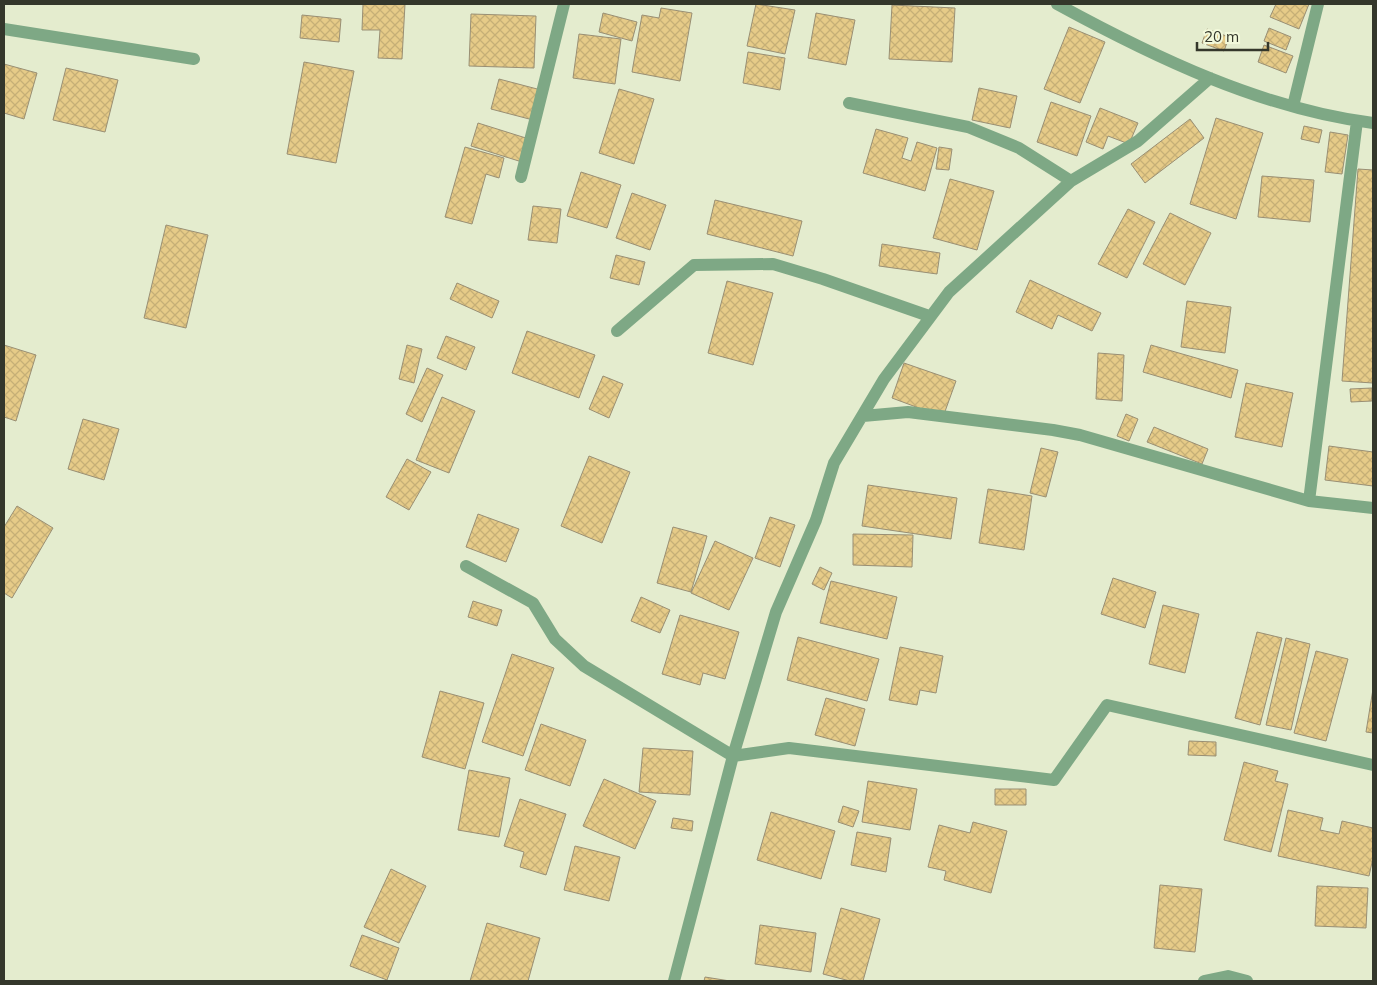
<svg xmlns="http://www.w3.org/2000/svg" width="1377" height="985" font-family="Mulish,sans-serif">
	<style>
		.building { fill: url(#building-cross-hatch); stroke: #998f74 }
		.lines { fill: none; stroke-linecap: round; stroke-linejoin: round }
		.minor { stroke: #7ea885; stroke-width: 12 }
	</style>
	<defs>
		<pattern id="building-cross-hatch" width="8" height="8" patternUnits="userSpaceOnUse" patternTransform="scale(1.25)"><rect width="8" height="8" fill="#e6cb88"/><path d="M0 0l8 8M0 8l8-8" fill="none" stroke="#c6af76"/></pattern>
	</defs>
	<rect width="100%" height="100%" fill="#e4ecce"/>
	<path class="building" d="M363,4H405L402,59L378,58L380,30H362Z
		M756,4L795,10L785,54L747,46Z
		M1276,4H1309L1299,29L1270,17Z
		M892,5L955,8L952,62L889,59Z
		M661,8L692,13L680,81L632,72L642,15L659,18Z
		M603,13L637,22L632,41L599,32Z
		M816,13L855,20L846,65L808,58Z
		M471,14L536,16L534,68L469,66Z
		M302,15L341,19L339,42L300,38Z
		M1069,27L1105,42L1080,103L1044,89Z
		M1269,28L1291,37L1286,50L1264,41Z
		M1207,29L1229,37L1224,51L1202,43Z
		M579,34L621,39L615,84L573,78Z
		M1264,45L1293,56L1286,73L1258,62Z
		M748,52L785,58L780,90L743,83Z
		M304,62L354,71L336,163L287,154Z
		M4,64L37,73L24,119L4,113Z
		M66,68L118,80L105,132L53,120Z
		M499,79L541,90L533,120L491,109Z
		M979,88L1017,96L1010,128L972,120Z
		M619,89L654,99L634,164L599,153Z
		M1051,102L1091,116L1077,156L1037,142Z
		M1100,108L1138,123L1129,144L1108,136L1103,149L1086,142Z
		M1216,118L1263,133L1236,219L1190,204Z
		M1190,119L1204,138L1145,183L1131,164Z
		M478,123L529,139L522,162L471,146Z
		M1304,126L1322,130L1319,143L1301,139Z
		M876,129L908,138L902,158L911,161L917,142L937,148L925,191L863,173Z
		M1330,132L1348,135L1342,174L1325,172Z
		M465,147L504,158L499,178L486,174L472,224L445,217Z
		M939,147L952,149L949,170L936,169Z
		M1358,169L1373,170V383L1342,381Z
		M581,172L621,185L607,228L567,216Z
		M1262,176L1314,180L1310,222L1258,217Z
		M950,179L994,191L977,250L933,238Z
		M632,193L666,205L650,250L616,238Z
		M715,200L802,221L793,256L707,234Z
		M533,206L561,209L557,243L528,240Z
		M1128,209L1155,222L1127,278L1098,264Z
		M1170,213L1211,233L1185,285L1143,264Z
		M166,225L208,235L186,328L144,318Z
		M882,244L940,253L937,274L879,266Z
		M616,255L645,262L639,285L610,278Z
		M1030,280L1101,313L1092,331L1058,315L1052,329L1016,312Z
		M727,281L773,293L753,365L708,353Z
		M457,283L499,301L492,318L450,299Z
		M1187,301L1231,307L1225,353L1181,347Z
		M527,331L595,355L579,398L512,373Z
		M446,336L475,347L466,370L437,358Z
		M4,345L36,355L16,421L4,417Z
		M407,345L422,349L414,383L399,379Z
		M1151,345L1238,370L1231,398L1143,372Z
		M1098,353L1124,355L1122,401L1096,399Z
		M904,363L956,381L943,417L892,398Z
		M427,368L443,375L422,422L406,414Z
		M603,376L623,384L609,418L589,409Z
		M1246,383L1293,393L1282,447L1235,437Z
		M1372,388V401L1351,402L1350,389Z
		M442,397L475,411L449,473L416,460Z
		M1126,414L1138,419L1129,441L1117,436Z
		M83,419L119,429L104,480L68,469Z
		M1154,427L1208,449L1202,464L1147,442Z
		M1329,446L1373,452V486L1325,480Z
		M1041,448L1058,452L1046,497L1030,493Z
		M589,456L630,472L602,543L561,526Z
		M407,459L431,472L409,510L386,497Z
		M868,485L957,498L951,539L862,526Z
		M988,489L1032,496L1024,550L979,543Z
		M17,506L53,528L12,598L4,593V527Z
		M478,514L519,529L506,562L466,547Z
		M770,517L795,525L780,567L755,558Z
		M673,527L707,536L691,592L657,583Z
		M853,534L913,535L912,567L853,565Z
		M715,541L753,558L729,610L691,593Z
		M820,567L832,573L824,590L812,584Z
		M1113,578L1156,592L1145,628L1101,614Z
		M831,581L897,597L887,639L820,623Z
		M641,597L670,610L660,633L631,621Z
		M473,601L502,610L497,626L468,617Z
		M1163,605L1199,614L1185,673L1149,664Z
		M680,615L739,632L725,679L703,673L700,685L662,674Z
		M1257,632L1282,638L1260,725L1235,718Z
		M798,637L879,659L867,701L787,680Z
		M1286,638L1310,644L1291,730L1266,725Z
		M900,647L943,656L936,693L920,690L917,705L889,700Z
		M1316,651L1348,659L1326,741L1294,733Z
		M512,654L554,668L523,756L482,742Z
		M1373,689V733L1366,732Z
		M440,691L484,703L465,769L422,757Z
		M826,698L865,709L855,746L815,735Z
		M541,724L586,740L570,786L525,770Z
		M1189,741L1216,742V756L1188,755Z
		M643,748L693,751L690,795L639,792Z
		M1244,762L1278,771L1275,781L1288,784L1271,852L1224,840Z
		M469,770L510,778L499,837L458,830Z
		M604,779L656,801L635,849L583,826Z
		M868,781L917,789L910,830L862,822Z
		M995,789H1026V805H995Z
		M520,799L566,814L546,875L520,867L524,852L504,846Z
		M843,806L859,811L853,827L838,822Z
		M1288,810L1323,818L1320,830L1339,834L1342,821L1373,828V858L1369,876L1278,856Z
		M771,812L835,831L821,879L757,860Z
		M673,818L693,821L692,831L671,828Z
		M973,822L1007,831L991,893L944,880L946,871L928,867L939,825L970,833Z
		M857,832L891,838L886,872L851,865Z
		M575,846L620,857L609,901L564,890Z
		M391,869L426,886L399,943L364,927Z
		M1160,885L1202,889L1195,952L1154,948Z
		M1317,886L1368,888L1366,928L1315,926Z
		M841,908L880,919L863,981H850L823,974Z
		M487,923L540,938L528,981H470Z
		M760,925L816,933L811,972L755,964Z
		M362,935L399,948L387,980L350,966Z
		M705,977L730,981H704Z"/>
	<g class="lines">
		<path class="minor" d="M1057,4C1154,57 1262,109 1373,123
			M4,29L194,59
			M849,103L968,127L1019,148L1071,181
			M1293,106L1318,4
			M521,177L564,4
			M617,331L694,265L773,264L823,279L929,316
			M863,416L908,412L1053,430L1080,435L1309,501L1373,508
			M1309,501L1357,121
			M466,566L533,603L555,639L584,666L733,756L789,748L1054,780L1107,705L1373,765
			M674,981L733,756L776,612L816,520L834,463L884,379L949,292L1071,181L1138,141L1210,78
			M1204,981L1228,976L1247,981"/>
	</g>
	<rect width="1377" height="985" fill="none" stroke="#34372b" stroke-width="10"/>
	<path d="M1197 42v8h71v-8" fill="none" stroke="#34372b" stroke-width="2.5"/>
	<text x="1204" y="42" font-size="15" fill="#34372b" stroke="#f2f9db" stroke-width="4" paint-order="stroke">20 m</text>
</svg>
